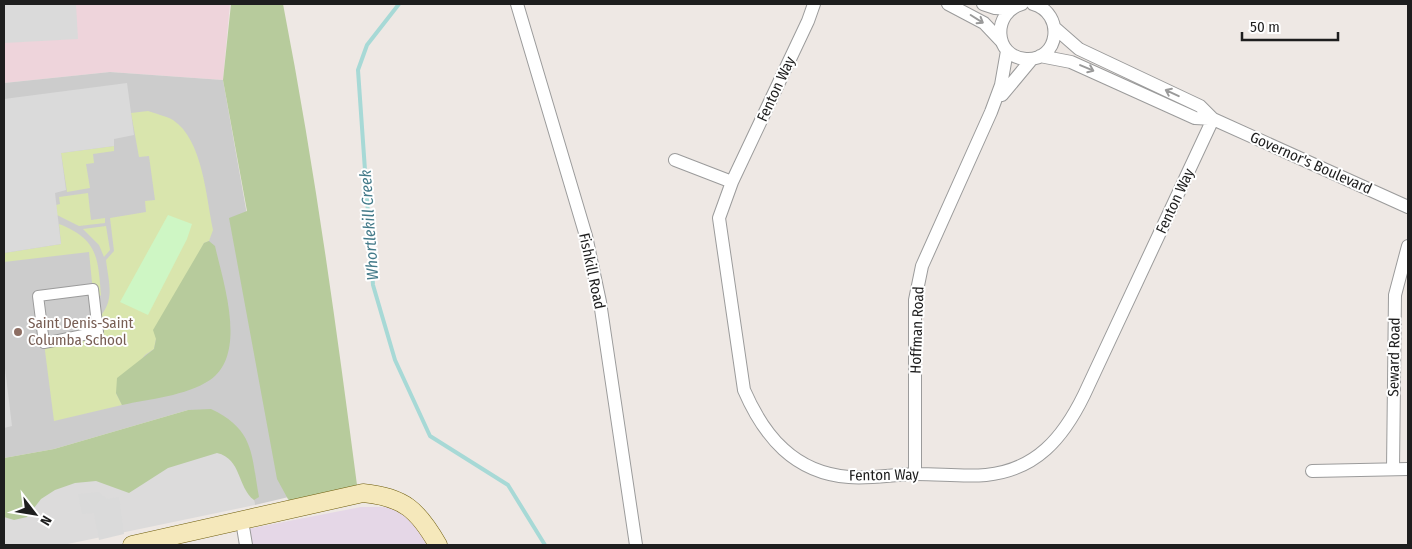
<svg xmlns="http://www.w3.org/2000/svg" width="1412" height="549" font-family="'Fira Sans Condensed',sans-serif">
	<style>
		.residential { fill: #dcdbdb }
		.commercial { fill: #eed4db }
		.industrial { fill: #e5d7e7 }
		.religious { fill: #ccc }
		.grass { fill: #d9e5ad }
		.forest { fill: #b7cb9c }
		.park { fill: #cef6c4 }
		.parking { fill: #dadada }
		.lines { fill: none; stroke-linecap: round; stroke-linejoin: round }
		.stream { stroke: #a7d9d6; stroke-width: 4 }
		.pedestrian-casing { stroke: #9b9b9b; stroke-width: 12 }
		.minor-casing { stroke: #9b9b9b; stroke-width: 14 }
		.secondary-casing { stroke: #6e5d0c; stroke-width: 19 }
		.pedestrian { stroke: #fff; stroke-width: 10 }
		.minor { stroke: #fff; stroke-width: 12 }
		.secondary { stroke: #f5e8bb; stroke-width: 18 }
		.oneway { stroke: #9a9a9a }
		.education-dot { fill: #8d6e63; stroke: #fff; stroke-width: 2 }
		.labels { text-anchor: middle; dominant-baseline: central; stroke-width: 4; stroke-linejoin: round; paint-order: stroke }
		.street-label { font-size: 15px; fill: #1e1e1e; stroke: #fff }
		.education-label { font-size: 15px; fill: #785e54; stroke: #fff; text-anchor: start }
		.water-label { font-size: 16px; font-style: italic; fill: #437a89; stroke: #fff }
	</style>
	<rect width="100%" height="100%" fill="#eee8e4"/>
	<path class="residential" d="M242,440L255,505L63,545H4V490Z"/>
	<path class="commercial" d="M4,4H230L223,80L110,72L4,83Z"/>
	<path class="industrial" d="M361,507H390L415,520L429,545H252L248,529Z"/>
	<path class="religious" d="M110,72L223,80L297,495L255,505L242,440L188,410L54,449L4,458V83Z"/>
	<path class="grass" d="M148,111C156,114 166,116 173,120C203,140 206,197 213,230L209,241L204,243L156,339L154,349L145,355L116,393L122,405L54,421L44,343L98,332L96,321C116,301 109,286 106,260L114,251L110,218L146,212L145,201L155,200L149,156L139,157L131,113Z
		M114,146V151L93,154L94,163L86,164L90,188L67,192L61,153Z
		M88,193L91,220L105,218V223L79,226L57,215L56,205L60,204L59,197Z
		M59,224C98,239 98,258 101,295L94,302L89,252L4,262V253L61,244Z
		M106,226L110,250L104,257L99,245L83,229Z"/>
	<path class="forest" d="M231,4H283C314,163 336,324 357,485L299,501H289L277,479L229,218L247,211L223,80Z
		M209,241L215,246C223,282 248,354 210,380C186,396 149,399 122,405L116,393L117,378L154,349L156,339L153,330L204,243Z
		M211,409C255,430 251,454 259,497L254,500C237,487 242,459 217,453L168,468L129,493L96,481L75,483L55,490L41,499L27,517L14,520L4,517V458L54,449L188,410Z"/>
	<path class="park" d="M168,215L192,224L187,239L148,315L120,302Z"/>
	<path class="parking" d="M4,4H76L78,39L4,43Z
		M127,83L134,135L114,139V146L61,153L66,190L55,193L61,244L4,253V99Z
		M4,360L12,426L4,428Z
		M98,492L107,499L119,497L124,534L99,540L94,513L82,514L78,494Z"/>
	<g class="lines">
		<path class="stream" d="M399,4L367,45L358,70L373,285L395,360L430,436L508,485L545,545"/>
		<defs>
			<path id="pedestrian" d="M93,289L98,332L44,343L38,296Z"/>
			<path id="minor" d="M517,4L586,236L600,302L636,545
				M814,4L808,21L732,182L719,218L744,390C764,436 794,473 849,477C871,479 895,474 917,474C940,474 964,477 986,475C1036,470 1063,438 1084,395L1213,119
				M948,4L984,23L1001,41
				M983,4L995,8L1011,9
				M1022,4C992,12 993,57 1026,59C1060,61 1065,13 1033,4
				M1055,28L1079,49L1200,106L1213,119
				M1040,56L1071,62L1195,118L1213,119L1408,207
				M1002,95L1032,59
				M675,160L732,182
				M1393,469L1395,295L1408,246
				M1312,471L1408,469
				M915,474V300L922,266L991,112L1001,85L1007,51
				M242,521L246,545"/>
			<path id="secondary" d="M132,545L363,493C404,497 418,510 438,545"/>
		</defs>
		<use href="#pedestrian" class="pedestrian-casing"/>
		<use href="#minor" class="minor-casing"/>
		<use href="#secondary" class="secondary-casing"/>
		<use href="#pedestrian" class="pedestrian"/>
		<use href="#minor" class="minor"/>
		<use href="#secondary" class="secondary"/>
	</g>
	<defs><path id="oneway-shaft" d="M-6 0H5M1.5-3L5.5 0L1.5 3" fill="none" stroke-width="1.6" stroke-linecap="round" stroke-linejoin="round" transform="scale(1.25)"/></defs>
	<g class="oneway">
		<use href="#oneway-shaft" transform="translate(977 19) rotate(32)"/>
		<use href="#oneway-shaft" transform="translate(1087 68) rotate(23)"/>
		<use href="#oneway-shaft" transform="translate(1172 93) rotate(-155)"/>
	</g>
	<circle class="education-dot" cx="18" cy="332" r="5"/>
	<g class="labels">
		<g class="street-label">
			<text transform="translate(776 89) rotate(-65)">Fenton Way</text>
			<text transform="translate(1311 163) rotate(24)">Governor's Boulevard</text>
			<text transform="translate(1175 201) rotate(-65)">Fenton Way</text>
			<text transform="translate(592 271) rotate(78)">Fishkill Road</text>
			<text transform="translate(917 330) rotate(-88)">Hoffman Road</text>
			<text transform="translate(1394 357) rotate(-89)">Seward Road</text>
			<text transform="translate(884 475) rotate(-1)">Fenton Way</text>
		</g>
		<g class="education-label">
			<text x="28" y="323">Saint Denis-Saint<tspan x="28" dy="17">Columba School</tspan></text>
		</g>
		<g class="water-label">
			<text transform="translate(369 225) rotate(-94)">Whortlekill Creek</text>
		</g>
	</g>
	<rect width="1412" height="549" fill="none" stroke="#1e1e1e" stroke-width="10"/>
	<g transform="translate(35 514) rotate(121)" stroke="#ffffff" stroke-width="4" paint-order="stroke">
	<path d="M0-4L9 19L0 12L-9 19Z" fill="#1e1e1e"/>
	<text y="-8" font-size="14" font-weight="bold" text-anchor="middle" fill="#1e1e1e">N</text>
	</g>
	<path d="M1242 32v8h96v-8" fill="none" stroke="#1e1e1e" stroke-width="2.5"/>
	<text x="1250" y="32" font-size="15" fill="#1e1e1e" stroke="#ffffff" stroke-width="4" paint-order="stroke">50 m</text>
</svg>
